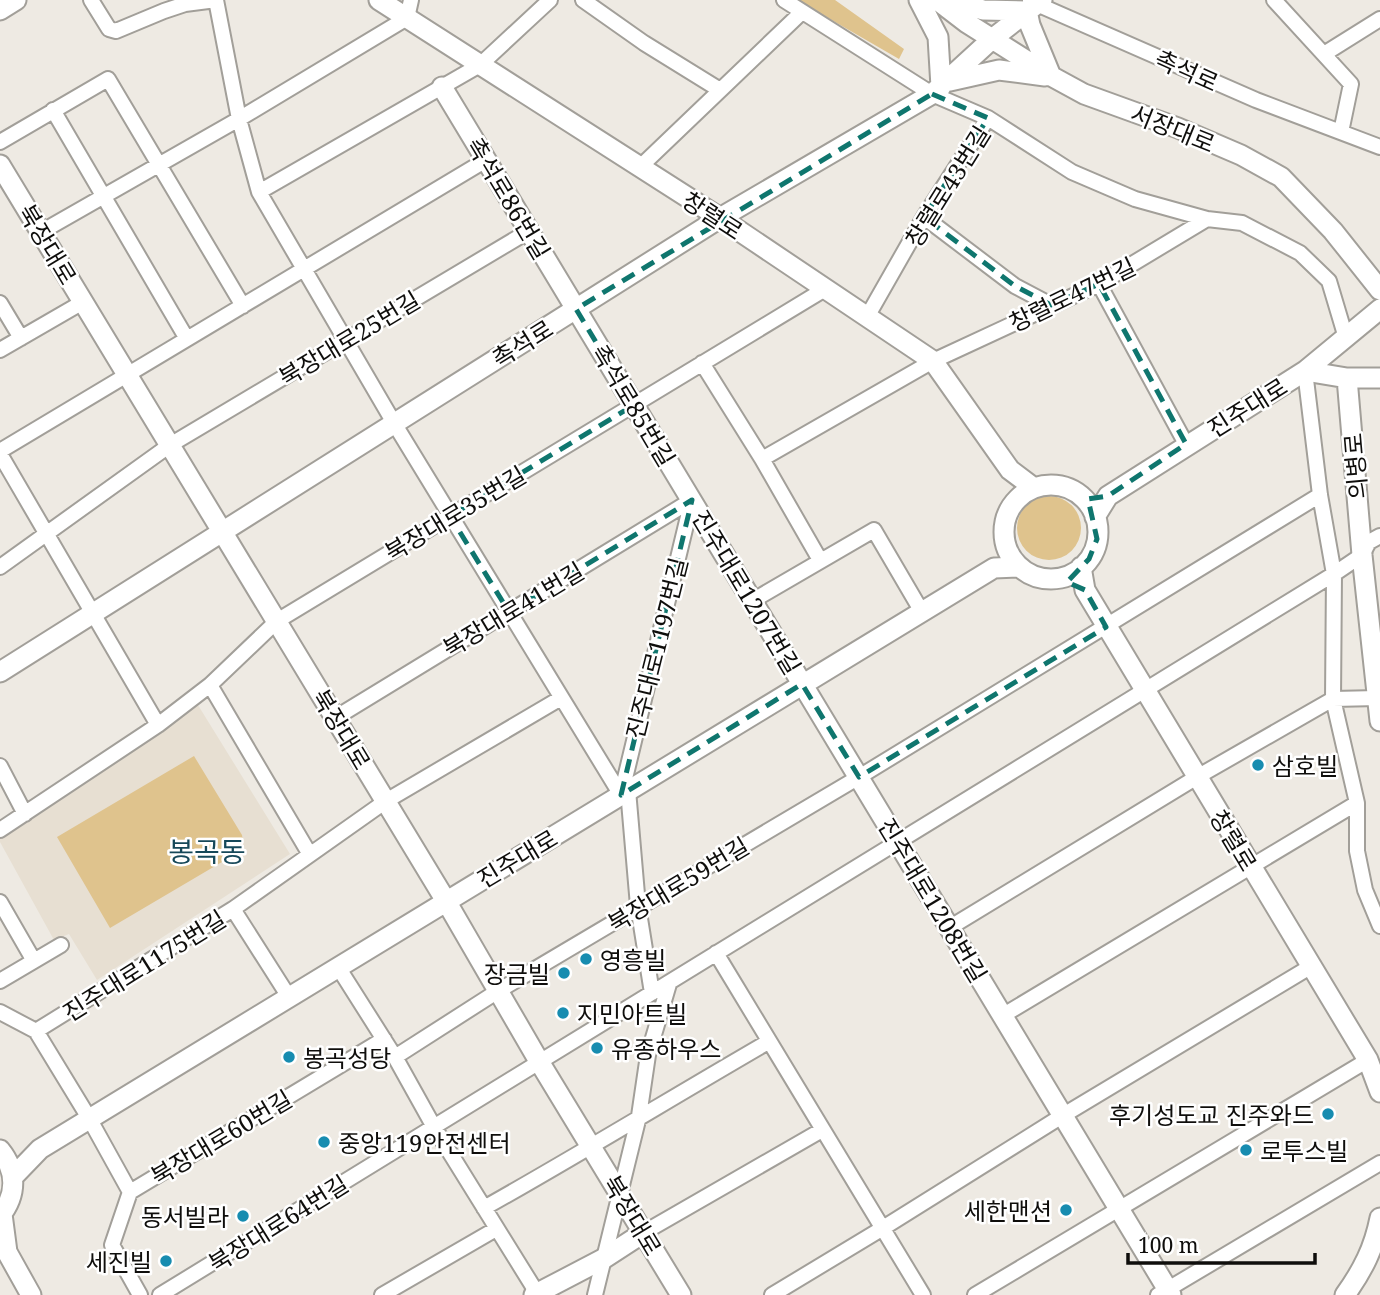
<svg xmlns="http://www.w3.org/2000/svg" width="1380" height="1295" font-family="'Noto Serif','Noto Sans KR',serif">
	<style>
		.built { fill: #e7dfd2 }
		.green { fill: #dfc38d }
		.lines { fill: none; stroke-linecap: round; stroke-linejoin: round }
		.street-casing { stroke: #a29f99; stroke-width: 18 }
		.secondary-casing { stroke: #a29f99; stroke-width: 23 }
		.street { stroke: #fff; stroke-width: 14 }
		.secondary { stroke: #fff; stroke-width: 19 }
		.marked { fill: none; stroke: #0f766e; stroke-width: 5; stroke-dasharray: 14 9; stroke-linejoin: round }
		.poi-dot { fill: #178cb0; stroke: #fff; stroke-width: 2.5 }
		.labels { text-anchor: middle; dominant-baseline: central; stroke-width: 5; stroke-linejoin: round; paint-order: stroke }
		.street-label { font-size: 24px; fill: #0f0e0c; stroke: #fff }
		.poi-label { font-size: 24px; fill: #0f0e0c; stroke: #fff; text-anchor: start }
		.quarter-label { font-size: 28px; fill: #164859; stroke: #fff }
	</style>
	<rect width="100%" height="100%" fill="#eeeae3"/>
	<path class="built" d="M193,697L290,854L97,980L69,934L54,940L0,842V834Z"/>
	<path class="green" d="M797,0H835L904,49L899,59Z
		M1017 528a32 32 0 1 1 64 0a32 32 0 1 1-64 0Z
		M194,756L242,835L244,849L110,928L57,837Z"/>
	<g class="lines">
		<defs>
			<path id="street" d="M91,0L109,29L116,31L164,11L185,4L216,0
				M216,0L239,119L259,192L394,423L621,795
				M583,0L644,43L720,90
				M784,0L932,94L988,118L1072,172L1135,199L1207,219L1242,223L1300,253L1329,281L1346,338
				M1274,0L1351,84L1341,132
				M1030,1L1256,100L1380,147
				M1324,54L1380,19
				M53,110L187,339
				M0,142L108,79L243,306
				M639,168L802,12
				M259,192L480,65L550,0
				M924,217L1015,286L1051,305
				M41,232L239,119L407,18L411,0
				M1099,284L1186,444
				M0,303L21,338
				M867,317L924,217L988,118
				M0,350L83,302
				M702,363L762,459L820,560
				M1305,371L1320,495L1334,574L1333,699L1357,803V851L1365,890L1380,926
				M0,451L486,160
				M0,454L158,725
				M762,459L933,361L1099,284L1207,219
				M0,567L170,445L529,231
				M752,601L874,530L922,612
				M210,685L309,853
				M335,718L692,500
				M0,766L25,814
				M628,790L638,906L652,993
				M621,795L692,500
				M0,830L158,725L210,685L277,621L825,289
				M0,902L34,961
				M233,909L289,997
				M949,928L1197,777L1333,699L1378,698
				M716,953L923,1295
				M338,967L395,1057L434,1127L537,1293
				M0,981L61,945
				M0,1012L36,1031L89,1118L130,1192L112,1245L140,1295
				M1002,1016L1357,803
				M36,1031L233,909L386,801L561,698
				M395,1057L498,991L859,777L1320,495
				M130,1192L384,1039
				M484,1208C580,1154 673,1097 768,1042
				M643,1233L822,1130
				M160,1295L1334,574L1362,555L1369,542L1380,536
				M382,1295L496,1229
				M595,1295L639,1116L648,1055L669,984
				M772,1295L883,1228L1062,1116L1310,967
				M975,1295L1368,1060
				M1158,1295L1380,1163"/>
			<path id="secondary" d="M379,0L720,218L933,361L1010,470L1034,488
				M919,0L938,37L941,87
				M937,0L967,23L1051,76L1084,94L1178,128L1241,155L1281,177L1333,231L1380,290
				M952,0L983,10L1027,11L1030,25L1051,76
				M0,10L16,0
				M950,81L999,70L1045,76
				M442,87L1171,1295
				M0,165L446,901L540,1063L681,1295
				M1305,371L1347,378H1380
				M1347,378L1362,555L1380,721
				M1004 532a47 47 0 1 1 94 0a47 47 0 1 1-94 0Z
				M1095,517L1108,496L1305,371L1380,309
				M1081,567L1085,590L1368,1060L1380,1092
				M0,672L720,218L932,94L992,39L1042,0
				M0,1150C17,1171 17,1195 0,1216
				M13,1177L40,1149L994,568L1019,567
				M2,1214L7,1252L31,1295
				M534,1295L603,1259L643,1233
				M1345,1295C1363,1270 1374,1248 1380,1218"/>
		</defs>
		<use href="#street" class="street-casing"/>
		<use href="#secondary" class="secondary-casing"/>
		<use href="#street" class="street"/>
		<use href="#secondary" class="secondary"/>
	</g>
	<path class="marked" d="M932,94L988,118L924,217L1015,286L1051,305L1099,284L1186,444L1108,496L1088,499L1097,539L1089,559L1067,582L1085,590L1106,627L859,777L802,684L621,795L692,500L509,612L450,516L634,405L576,309Z"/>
	<g class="poi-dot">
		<circle cx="1258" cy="765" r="7"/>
		<circle cx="586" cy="959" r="7"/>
		<circle cx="564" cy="973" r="7"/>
		<circle cx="563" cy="1013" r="7"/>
		<circle cx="597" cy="1048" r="7"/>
		<circle cx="289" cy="1057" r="7"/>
		<circle cx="1328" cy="1114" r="7"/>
		<circle cx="324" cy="1142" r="7"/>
		<circle cx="1246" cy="1150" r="7"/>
		<circle cx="1066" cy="1210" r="7"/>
		<circle cx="243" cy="1216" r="7"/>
		<circle cx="166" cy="1261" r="7"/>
	</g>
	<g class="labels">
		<g class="street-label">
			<text transform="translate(1187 70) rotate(24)">촉석로</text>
			<text transform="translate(1173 128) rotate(22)">서장대로</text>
			<text transform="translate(947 186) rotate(-58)">창렬로43번길</text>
			<text transform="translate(509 198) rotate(59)">촉석로86번길</text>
			<text transform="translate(713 215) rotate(33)">창렬로</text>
			<text transform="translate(48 244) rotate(59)">북장대로</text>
			<text transform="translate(1072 294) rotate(-26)">창렬로47번길</text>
			<text transform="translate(349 338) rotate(-31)">북장대로25번길</text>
			<text transform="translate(522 343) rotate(-32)">촉석로</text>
			<text transform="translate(634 405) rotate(59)">촉석로85번길</text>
			<text transform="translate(1247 407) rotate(-32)">진주대로</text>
			<text transform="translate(1355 466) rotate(-95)">의병로</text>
			<text transform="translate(455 513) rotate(-31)">북장대로35번길</text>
			<text transform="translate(747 592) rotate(59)">진주대로1207번길</text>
			<text transform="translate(513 609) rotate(-31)">북장대로41번길</text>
			<text transform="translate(656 648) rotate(-76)">진주대로1197번길</text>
			<text transform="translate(342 729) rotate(59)">북장대로</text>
			<text transform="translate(1234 840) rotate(59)">창렬로</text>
			<text transform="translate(517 858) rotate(-31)">진주대로</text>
			<text transform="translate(678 884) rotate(-31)">북장대로59번길</text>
			<text transform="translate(933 900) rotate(59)">진주대로1208번길</text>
			<text transform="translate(144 965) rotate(-32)">진주대로1175번길</text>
			<text transform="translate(221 1137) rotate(-31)">북장대로60번길</text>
			<text transform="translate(633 1215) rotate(59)">북장대로</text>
			<text transform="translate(278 1223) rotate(-32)">북장대로64번길</text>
		</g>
		<g class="poi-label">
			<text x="1272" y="765">삼호빌</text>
			<text x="600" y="959">영흥빌</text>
			<text x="550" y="973" text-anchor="end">장금빌</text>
			<text x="577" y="1013">지민아트빌</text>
			<text x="611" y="1048">유종하우스</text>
			<text x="303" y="1057">봉곡성당</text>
			<text x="1314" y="1114" text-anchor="end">후기성도교 진주와드</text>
			<text x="338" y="1142">중앙119안전센터</text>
			<text x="1260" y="1150">로투스빌</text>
			<text x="1052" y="1210" text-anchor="end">세한맨션</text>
			<text x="229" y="1216" text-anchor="end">동서빌라</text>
			<text x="152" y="1261" text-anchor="end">세진빌</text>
		</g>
		<g class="quarter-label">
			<text x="207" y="851">봉곡동</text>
		</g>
	</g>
	<path d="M1128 1253v10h187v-10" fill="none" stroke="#0f0e0c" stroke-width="3.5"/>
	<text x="1138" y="1253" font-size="21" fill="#0f0e0c" stroke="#ffffff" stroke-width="5" paint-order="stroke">100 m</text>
</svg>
